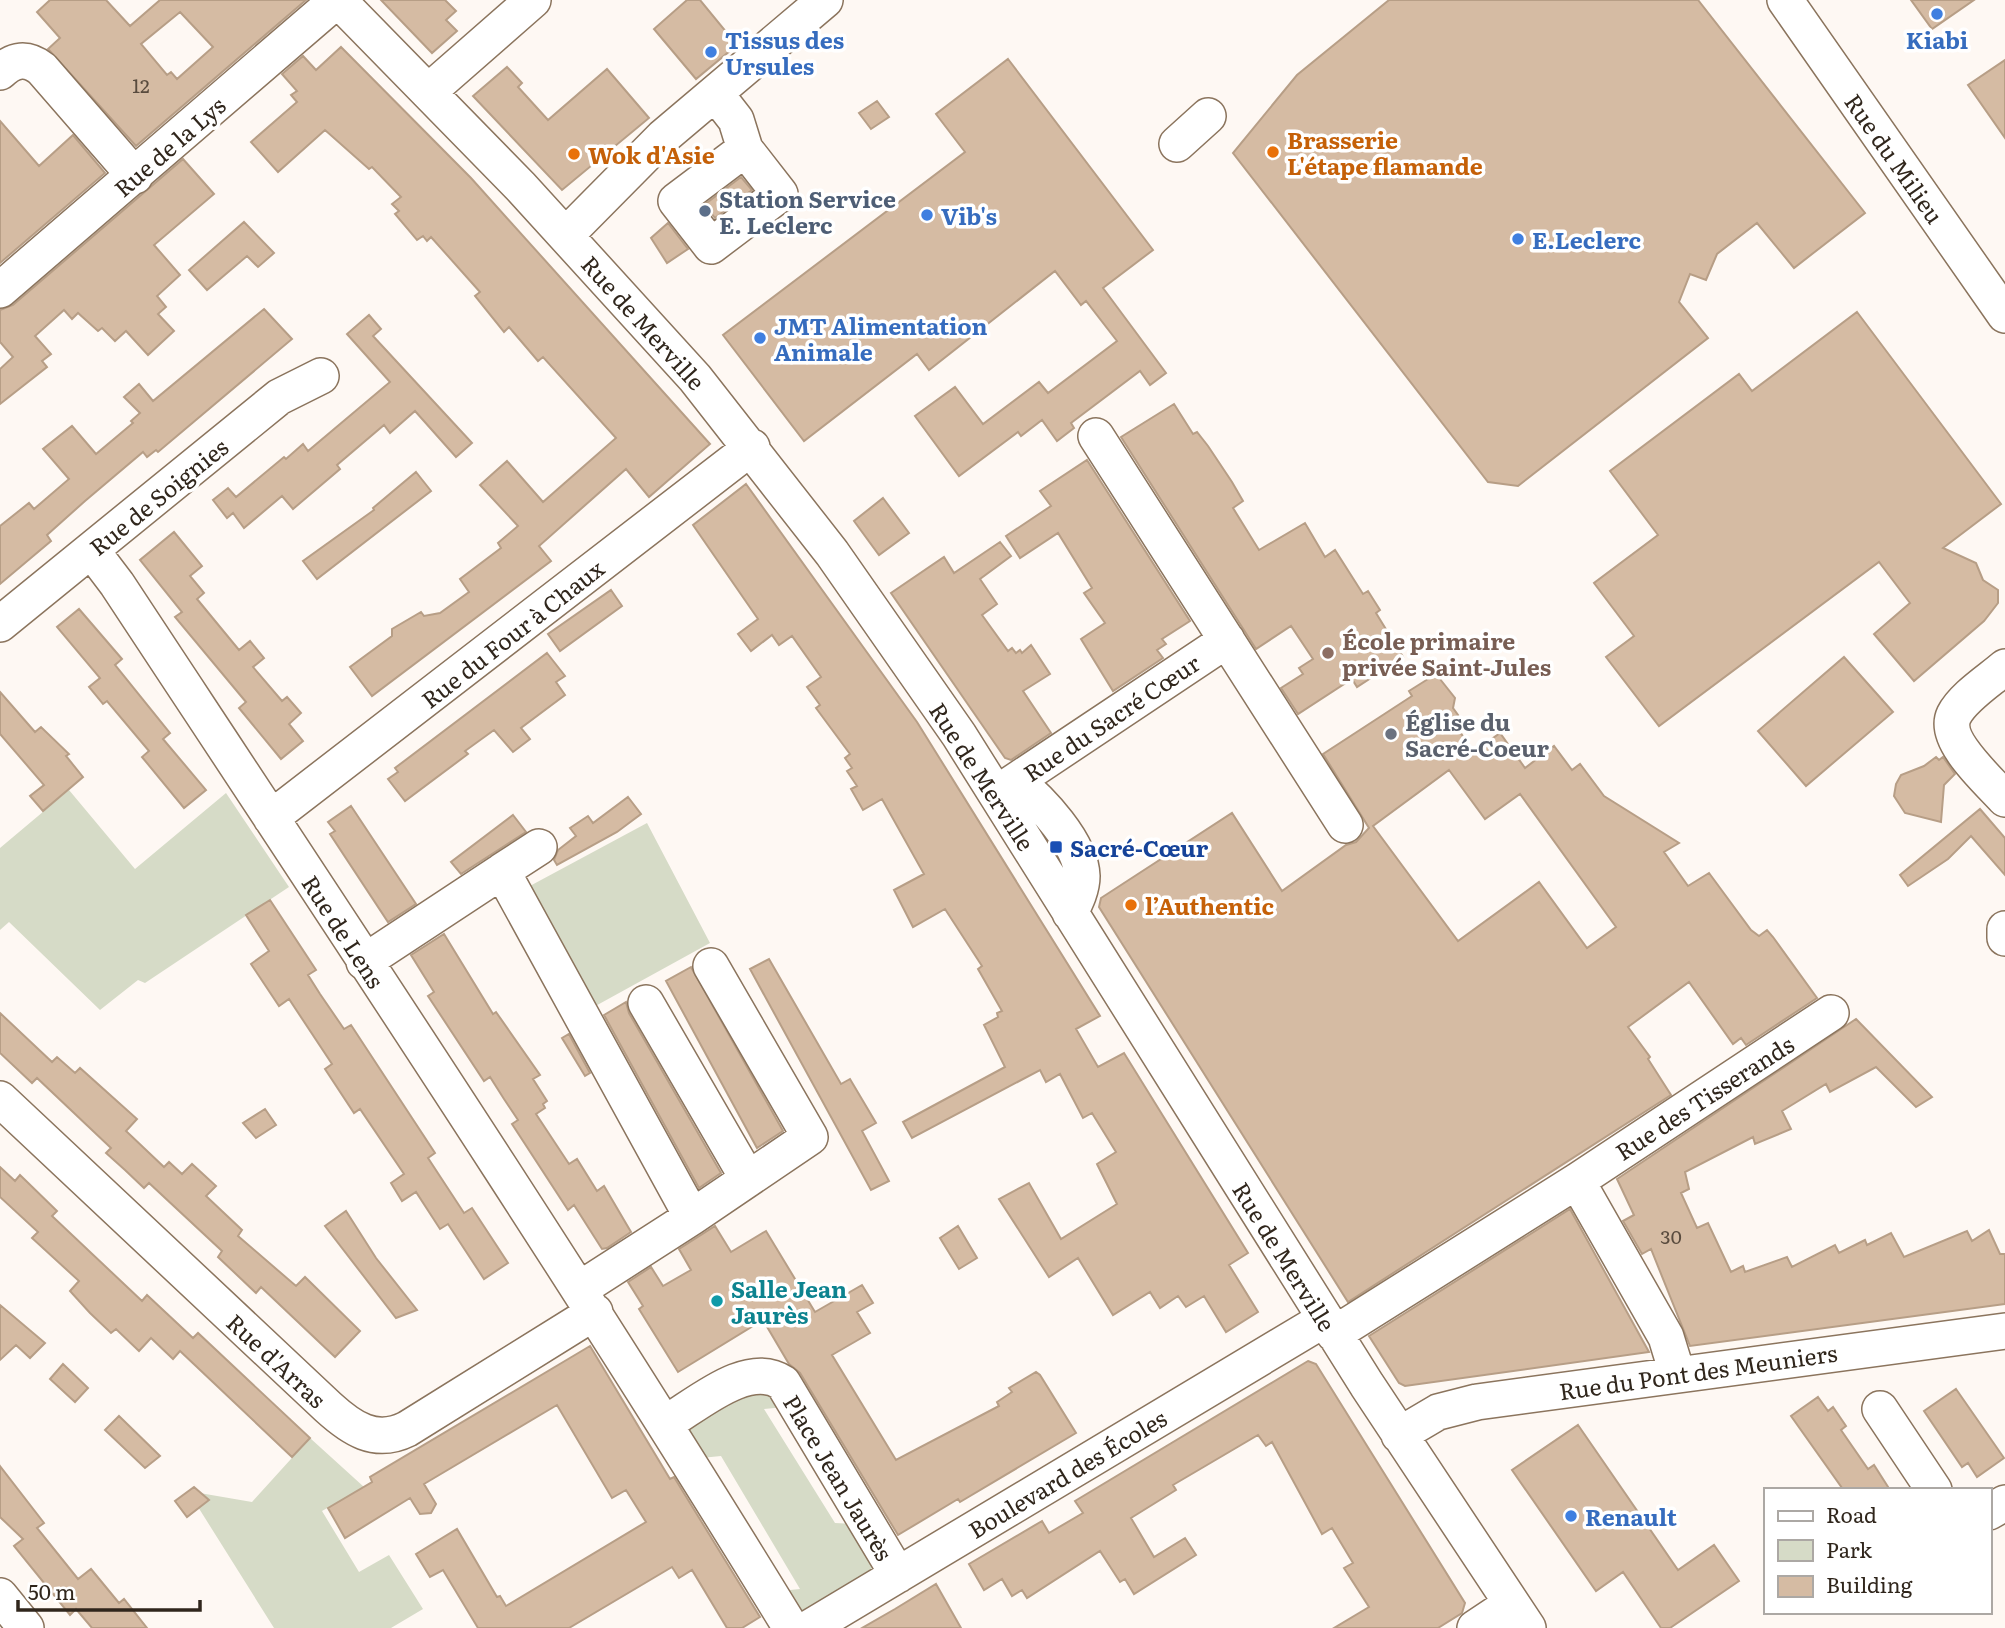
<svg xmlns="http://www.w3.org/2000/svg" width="2005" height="1628" font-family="Literata,serif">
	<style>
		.green { fill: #d6dbc7 }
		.building { fill: #d5bba3; stroke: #b79e86; stroke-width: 2; fill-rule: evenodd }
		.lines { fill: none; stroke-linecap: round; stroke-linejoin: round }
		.minor-casing { stroke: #8b745d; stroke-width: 38 }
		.minor { stroke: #fff; stroke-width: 35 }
		.shop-dot { fill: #3f7fe0; stroke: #fff; stroke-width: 2.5 }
		.food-dot { fill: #e8710a; stroke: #fff; stroke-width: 2.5 }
		.service-dot { fill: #5c6f8a; stroke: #fff; stroke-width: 2.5 }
		.education-dot { fill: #8d6e63; stroke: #fff; stroke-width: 2.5 }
		.worship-dot { fill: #6b7280; stroke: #fff; stroke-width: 2.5 }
		.transit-dot { fill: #1a4fb4; stroke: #fff; stroke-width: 2.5 }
		.culture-dot { fill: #0f9aa8; stroke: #fff; stroke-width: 2.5 }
		.labels { text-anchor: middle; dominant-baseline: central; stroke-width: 7; stroke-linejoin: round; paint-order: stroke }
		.number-label { font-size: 19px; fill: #594b3e }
		.shop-label { font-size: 23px; font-weight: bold; fill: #366cbe; stroke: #fff; text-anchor: start }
		.food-label { font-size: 23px; font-weight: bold; fill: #c56008; stroke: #fff; text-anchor: start }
		.street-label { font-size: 23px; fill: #30261c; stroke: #fff }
		.service-label { font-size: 23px; font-weight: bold; fill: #4e5e75; stroke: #fff; text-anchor: start }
		.education-label { font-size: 23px; font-weight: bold; fill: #785e54; stroke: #fff; text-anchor: start }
		.worship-label { font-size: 23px; font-weight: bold; fill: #5b616d; stroke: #fff; text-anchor: start }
		.transit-label { font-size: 23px; font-weight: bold; fill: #164399; stroke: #fff; text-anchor: start }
		.culture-label { font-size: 23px; font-weight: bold; fill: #0d838f; stroke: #fff; text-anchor: start }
	</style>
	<rect width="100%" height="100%" fill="#fef8f3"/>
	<path class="green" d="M69,790L135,869L226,793L289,887L145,983L138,980L100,1010L9,922L0,930V848Z
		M647,823L710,943L590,1009L528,887Z
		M755,1383L785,1407L764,1409L835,1523L855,1524L874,1562L869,1576L807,1613H800L780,1591L800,1589L721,1456L701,1458L688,1429Z
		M310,1438L364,1487L322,1511L359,1572L389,1555L423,1609L391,1628H274L188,1491L252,1502Z"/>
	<path class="building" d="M50,0H106L130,26L160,0H306L136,146L48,49L60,38L37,12ZM180,12L213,47L177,79L171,72L167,75L141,44Z
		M381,0H445L456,11L446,20L457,31L432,53Z
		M687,0H700L737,45L696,79L654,29Z
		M1389,0H1698L1865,213L1794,268L1757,223L1717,254L1706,280L1690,274L1679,302L1708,338L1518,486L1488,482L1233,153L1297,75Z
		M1911,0H1974L1932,29Z
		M341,47L471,178L710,444L649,497L626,469L539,546L551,561L372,696L350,667L392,636V629L421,612L424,616L440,613L469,592L460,579L501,548L498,543L518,526L480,485L507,461L543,502L616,438L543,357L538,361L509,327L504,332L475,296L480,292L431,237L427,241L423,236L417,240L395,214L399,211L392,204L401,197L372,167L369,169L325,130L278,172L251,142L297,102L291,95L297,91L282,74L303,56L316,70Z
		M1008,59L1153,250L1103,288L1166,373L1150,385L1140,371L1071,423L1074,428L1057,441L1042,420L1021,436L1018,432L959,476L915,416L955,387L983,424L1039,382L1048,393L1117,341L1086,301L1081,305L1055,271L929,370L917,354L804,441L723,335L965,152L936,114Z
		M2005,60V138L1968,85Z
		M507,67L522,83L518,87L548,120L607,69L649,118L562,190L473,96Z
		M877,101L889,117L871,129L859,113Z
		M0,121L39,166L73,135L105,173L0,263Z
		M183,159L214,194L154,245L180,275L157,296L166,307L158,314L174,331L148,355L126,331L115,341L102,328L98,331L78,313L72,319L64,310L35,336L51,354L42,361L47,367L0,404V369L13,357L0,342V310L13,305Z
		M741,177L752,190L715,218L704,205Z
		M244,222L274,253L258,267L247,256L207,290L189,270Z
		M668,223L688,249L667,263L651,238Z
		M264,309L292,339L158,452L156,450L147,457L143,452L85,501L47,535L51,541L0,584V526L29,503L34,509L69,479L43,449L72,426L96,454L133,423L131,421L140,413L124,397L139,384L153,401Z
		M1857,312L2001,504L1943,548L1976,563L1983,580L1998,590V603L1984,621L1914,681L1874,634L1910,603L1879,562L1659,726L1606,657L1634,636L1594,583L1658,535L1610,471L1739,374L1752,391Z
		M369,315L381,329L373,336L472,443L456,457L415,411L390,433L384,425L337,465L340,469L293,509L282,496L244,528L233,513L227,518L213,500L228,488L236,497L284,457L286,459L303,444L308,451L390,382L347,334Z
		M1174,404L1193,434L1197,432L1208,446L1232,482L1243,501L1233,508L1259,550L1305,523L1325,557L1335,550L1363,594L1368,591L1380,610L1376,613L1403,657L1357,687L1352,679L1298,714L1281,688L1303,674L1299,668L1313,659L1291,626L1256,649L1121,437Z
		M1087,460L1190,621L1162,639L1166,644L1157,650L1163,658L1113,691L1081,639L1105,623L1084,593L1092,588L1058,533L1020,558L1006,536L1051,506L1040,491Z
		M416,472L431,491L317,579L303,561L374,510L373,508Z
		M746,484L917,722L1100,1016L1076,1029L1098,1067L1124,1053L1248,1253L1229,1265L1258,1312L1226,1332L1204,1296L1186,1307L1178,1296L1160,1308L1150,1292L1113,1315L1078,1258L1049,1277L999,1199L1029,1183L1061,1239L1117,1204L1097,1164L1116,1152L1092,1113L1083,1118L1060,1074L1046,1082L1040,1070L912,1138L903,1122L1005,1067L984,1025L998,1017L997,1013L1002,1011L978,969L982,966L945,909L913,927L894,890L924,874L882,799L863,810L851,789L857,786L847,771L852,768L845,758L850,754L816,708L820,705L807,687L821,677L792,636L779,645L772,635L751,651L738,634L758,619L693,525Z
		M883,498L909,533L879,555L854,521Z
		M174,532L202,566L190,576L204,593L197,599L239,650L250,641L264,658L253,667L282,701L287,697L301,713L289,724L303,741L281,759L239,708L246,702L175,617L182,612L140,560Z
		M1000,542L1011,556L980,579L997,604L982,615L1008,651L1012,648L1016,653L1020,650L1022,653L1031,645L1050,674L1023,691L1051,733L1011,760L1005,758L891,593L944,557L954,573Z
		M611,590L622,606L560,651L548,634Z
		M79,609L122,659L115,665L170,733L163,739L206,790L184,808L142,757L149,751L107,701L103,704L89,687L100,678L57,627Z
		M547,653L565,676L556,682L565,695L521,728L530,739L513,752L494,730L465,751L468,754L405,801L388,779L398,772L395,768Z
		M1844,657L1893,712L1806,786L1758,731Z
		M1436,674L1455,698L1453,708L1458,715L1451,719L1474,752L1500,733L1525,768L1554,746L1572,770L1580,764L1604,796L1679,843L1664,852L1688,886L1709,873L1751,930L1759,936L1767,930L1773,937L1817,998L1746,1045L1741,1038L1733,1044L1689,982L1628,1027L1650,1057L1648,1059L1671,1095L1348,1302L1099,907L1101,898L1232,813L1282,891L1346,845L1356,842L1369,828L1323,754L1412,696L1409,691ZM1449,770L1485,819L1520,794L1616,927L1587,948L1539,882L1458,941L1373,826Z
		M0,692L35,732L41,727L69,754L66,756L83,777L43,811L30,796L44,785L0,734Z
		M1936,757L1939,760L1943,757L1955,774L1944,785L1941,822L1905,813L1894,796L1896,784L1901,775L1924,766Z
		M628,797L641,814L617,832L557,865L554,860L558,850L576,836L570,828L588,816L593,823Z
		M351,806L416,904L388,922L330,834L335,831L328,822Z
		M1980,809L2005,838V875L1971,836L1948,859L1908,886L1900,875Z
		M513,815L526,832L461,874L451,862Z
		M270,900L316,970L308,975L320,994L344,1029L351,1025L435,1153L428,1158L464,1213L472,1208L508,1263L484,1279L448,1224L440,1229L416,1192L402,1201L391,1183L404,1174L360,1109L354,1113L325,1069L332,1064L289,999L279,1006L251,964L269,951L246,915Z
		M444,934L493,1014L496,1012L540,1075L533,1079L547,1101L543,1104L545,1108L536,1114L569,1164L577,1159L597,1191L604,1186L631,1232L607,1248L602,1249L574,1205L568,1210L512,1124L518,1120L504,1099L490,1077L484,1081L428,996L434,992L411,955Z
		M769,959L841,1084L850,1079L876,1123L862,1131L889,1181L871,1190L750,969Z
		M691,967L783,1131L757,1148L666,981Z
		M626,1002L629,1013L721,1173L699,1188L604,1015Z
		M0,1013L52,1062L57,1057L75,1073L80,1068L137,1119L126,1131L164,1167L169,1162L182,1174L192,1164L216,1186L206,1196L242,1230L238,1236L296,1286L305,1277L360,1331L335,1357L261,1287L256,1293L218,1257L222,1251L149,1183L144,1188L125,1170L106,1153L111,1148L37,1078L32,1083L0,1053Z
		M1856,1019L1932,1097L1916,1107L1876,1067L1830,1092L1826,1084L1782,1111L1791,1129L1755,1144L1753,1137L1685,1172L1689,1189L1681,1193L1697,1228L1708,1223L1731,1272L1743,1266L1745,1272L1787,1257L1792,1267L1835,1245L1839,1253L1865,1240L1867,1245L1891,1233L1904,1257L1967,1231L1972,1241L1989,1230L2000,1254H2005V1304L1690,1346L1651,1249L1642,1254L1623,1221L1634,1215L1617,1179Z
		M569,1034L590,1073L585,1076L562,1038Z
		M265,1109L276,1125L256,1138L243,1123Z
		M0,1167L15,1181L20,1175L57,1211L52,1216L142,1301L147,1295L193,1338L198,1333L310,1438L292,1457L180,1351L173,1359L151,1338L139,1351L116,1329L111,1333L90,1313L70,1291L79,1281L32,1238L38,1232L0,1197Z
		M1570,1209L1649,1352L1405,1386L1399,1383L1369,1336Z
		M346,1211L376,1258L417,1310L396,1318L325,1226Z
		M715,1226L731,1252L766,1231L815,1312L862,1285L873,1303L857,1312L870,1333L832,1355L896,1460L999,1406L997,1402L1012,1392L1009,1388L1036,1372L1040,1375L1076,1433L960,1502L958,1499L898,1535L800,1373L789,1364L763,1320L678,1372L639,1309L643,1306L628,1282L651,1267L663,1286L691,1270L679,1249Z
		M958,1226L977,1258L959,1269L940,1238Z
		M0,1305L45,1343L30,1358L16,1345L0,1360Z
		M590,1346L670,1479L674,1477L760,1617L742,1628H727L692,1570L679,1578L672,1567L569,1628H478L443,1570L430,1577L416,1554L457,1529L497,1597L500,1596L506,1606L646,1522L626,1490L612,1498L557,1405L424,1484L436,1504L431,1513L420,1514L410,1498L345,1538L328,1508L372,1482L370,1477Z
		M1308,1361L1316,1364L1465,1603L1462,1613L1438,1628H1334L1369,1607L1344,1568L1353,1563L1332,1528L1322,1534L1272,1442L1266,1446L1258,1435L1173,1485L1176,1490L1131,1518L1154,1557L1185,1538L1196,1555L1134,1594L1125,1579L1120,1582L1100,1551L1027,1598L1022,1590L1012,1596L1002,1579L984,1590L969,1564L1042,1521L1049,1533L1083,1513L1075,1501Z
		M63,1364L88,1388L75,1402L50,1379Z
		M1956,1389L2004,1458L1977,1477L1968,1463L1962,1467L1924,1411Z
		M1818,1397L1828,1411L1833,1407L1846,1426L1841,1430L1868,1469L1874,1465L1890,1490H1840L1842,1488L1791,1416Z
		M119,1416L160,1456L145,1468L105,1430Z
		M1578,1425L1678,1570L1714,1545L1739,1581L1670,1628H1661L1623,1572L1596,1591L1512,1470Z
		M0,1466L44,1523L37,1528L78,1579L91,1569L119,1603L124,1599L147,1628H92L76,1609L70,1615L14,1546L23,1539L0,1517Z
		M194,1487L209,1500L187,1517L175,1501Z
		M936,1584L961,1628H862L895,1609Z"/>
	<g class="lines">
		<defs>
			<path id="minor" d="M338,0L521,187L695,378L832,553L959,735L1367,1385L1528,1628
				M1785,0L2005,315
				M0,72C14,59 27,57 42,69L135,176
				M428,92L533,0
				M715,93L736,120L745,149L780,194L711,246L676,201L745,149
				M1177,144L1208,116
				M566,235L663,137L825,0
				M0,290L337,0
				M1096,436L1345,825
				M92,551L117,584C345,930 575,1275 791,1628
				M0,624L279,397L321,376
				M2005,667C1990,680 1963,697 1954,715C1942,740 1989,781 2005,799
				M1016,781C1040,800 1081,843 1082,876C1082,889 1076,901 1070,913
				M996,794L1227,640
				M271,818L752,447
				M502,871L539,847
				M2005,929V938
				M364,962L502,871L692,1217L580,1289
				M646,1003L748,1179
				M0,1099L328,1407C351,1428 375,1445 407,1429L595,1312
				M1577,1181L1666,1337L1677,1373
				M692,1217L810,1137L711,966
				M1334,1334L1577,1181L1831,1013
				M1880,1409L1934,1490
				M666,1423C697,1405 748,1359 783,1383L898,1575
				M1399,1435L1438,1412L1477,1402L2005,1331
				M1989,1512L2005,1503
				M0,1596L26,1628
				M809,1628L1325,1319
				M1475,1628L1511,1604"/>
		</defs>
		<use href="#minor" class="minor-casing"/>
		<use href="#minor" class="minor"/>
	</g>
	<g class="shop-dot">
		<circle cx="1937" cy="14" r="7"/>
		<circle cx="711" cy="52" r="7"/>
		<circle cx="927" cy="215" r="7"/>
		<circle cx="1518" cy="239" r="7"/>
		<circle cx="760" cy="338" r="7"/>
		<circle cx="1571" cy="1516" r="7"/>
	</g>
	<g class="food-dot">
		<circle cx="1273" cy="152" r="7"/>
		<circle cx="574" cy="154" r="7"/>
		<circle cx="1131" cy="905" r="7"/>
	</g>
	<circle class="service-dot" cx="705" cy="211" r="7"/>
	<circle class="education-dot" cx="1328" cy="653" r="7"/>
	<circle class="worship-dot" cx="1391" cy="734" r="7"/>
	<rect class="transit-dot" x="1049" y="840" width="14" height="14" rx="3.5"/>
	<circle class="culture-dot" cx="717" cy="1301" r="7"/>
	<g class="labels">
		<g class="number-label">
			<text x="141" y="85">12</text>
			<text x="1671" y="1236">30</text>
		</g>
		<g class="shop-label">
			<text x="725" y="39">Tissus des<tspan x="725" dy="26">Ursules</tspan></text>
			<text x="1937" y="39" text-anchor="middle">Kiabi</text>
			<text x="941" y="215">Vib's</text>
			<text x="1532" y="239">E.Leclerc</text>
			<text x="774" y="325">JMT Alimentation<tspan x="774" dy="26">Animale</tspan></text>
			<text x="1585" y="1516">Renault</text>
		</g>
		<g class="food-label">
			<text x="1287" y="139">Brasserie<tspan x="1287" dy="26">L'étape flamande</tspan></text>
			<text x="588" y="154">Wok d'Asie</text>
			<text x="1145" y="905">l’Authentic</text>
		</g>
		<g class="street-label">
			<text transform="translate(169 146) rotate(-41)">Rue de la Lys</text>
			<text transform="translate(1895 158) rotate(55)">Rue du Milieu</text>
			<text transform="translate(644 322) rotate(48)">Rue de Merville</text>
			<text transform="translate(158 496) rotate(-39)">Rue de Soignies</text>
			<text transform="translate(512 633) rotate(-38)">Rue du Four à Chaux</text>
			<text transform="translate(1111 717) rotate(-34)">Rue du Sacré Cœur</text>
			<text transform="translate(983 776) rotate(57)">Rue de Merville</text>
			<text transform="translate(344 931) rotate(57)">Rue de Lens</text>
			<text transform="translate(1704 1097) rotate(-33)">Rue des Tisserands</text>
			<text transform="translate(1285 1256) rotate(58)">Rue de Merville</text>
			<text transform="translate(277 1360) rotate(43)">Rue d'Arras</text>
			<text transform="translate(1698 1371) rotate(-8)">Rue du Pont des Meuniers</text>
			<text transform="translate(1067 1473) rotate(-31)">Boulevard des Écoles</text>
			<text transform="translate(839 1477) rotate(59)">Place Jean Jaurès</text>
		</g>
		<g class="service-label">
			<text x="719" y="198">Station Service<tspan x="719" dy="26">E. Leclerc</tspan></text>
		</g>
		<g class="education-label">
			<text x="1342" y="640">École primaire<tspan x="1342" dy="26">privée Saint-Jules</tspan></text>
		</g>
		<g class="worship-label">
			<text x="1405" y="721">Église du<tspan x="1405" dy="26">Sacré-Coeur</tspan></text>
		</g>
		<g class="transit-label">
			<text x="1070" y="847">Sacré-Cœur</text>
		</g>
		<g class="culture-label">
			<text x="731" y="1288">Salle Jean<tspan x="731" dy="26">Jaurès</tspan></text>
		</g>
	</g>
	<rect x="1764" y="1488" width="228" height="126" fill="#ffffff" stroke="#aca8a4" stroke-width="2"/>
	<rect x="1778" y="1511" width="35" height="10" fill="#ffffff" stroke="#aca8a4" stroke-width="2"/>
	<text x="1826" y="1523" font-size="21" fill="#30261c">Road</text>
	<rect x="1778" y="1540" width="35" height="21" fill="#d6dbc7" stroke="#aca8a4" stroke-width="2"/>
	<text x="1826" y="1558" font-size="21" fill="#30261c">Park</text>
	<rect x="1778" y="1576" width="35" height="21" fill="#d5bba3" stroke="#aca8a4" stroke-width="2"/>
	<text x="1826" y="1593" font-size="21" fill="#30261c">Building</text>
	<path d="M18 1600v10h182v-10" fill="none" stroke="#30261c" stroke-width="3.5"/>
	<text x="28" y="1600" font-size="21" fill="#30261c" stroke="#ffffff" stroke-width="5" paint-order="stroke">50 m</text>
</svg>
